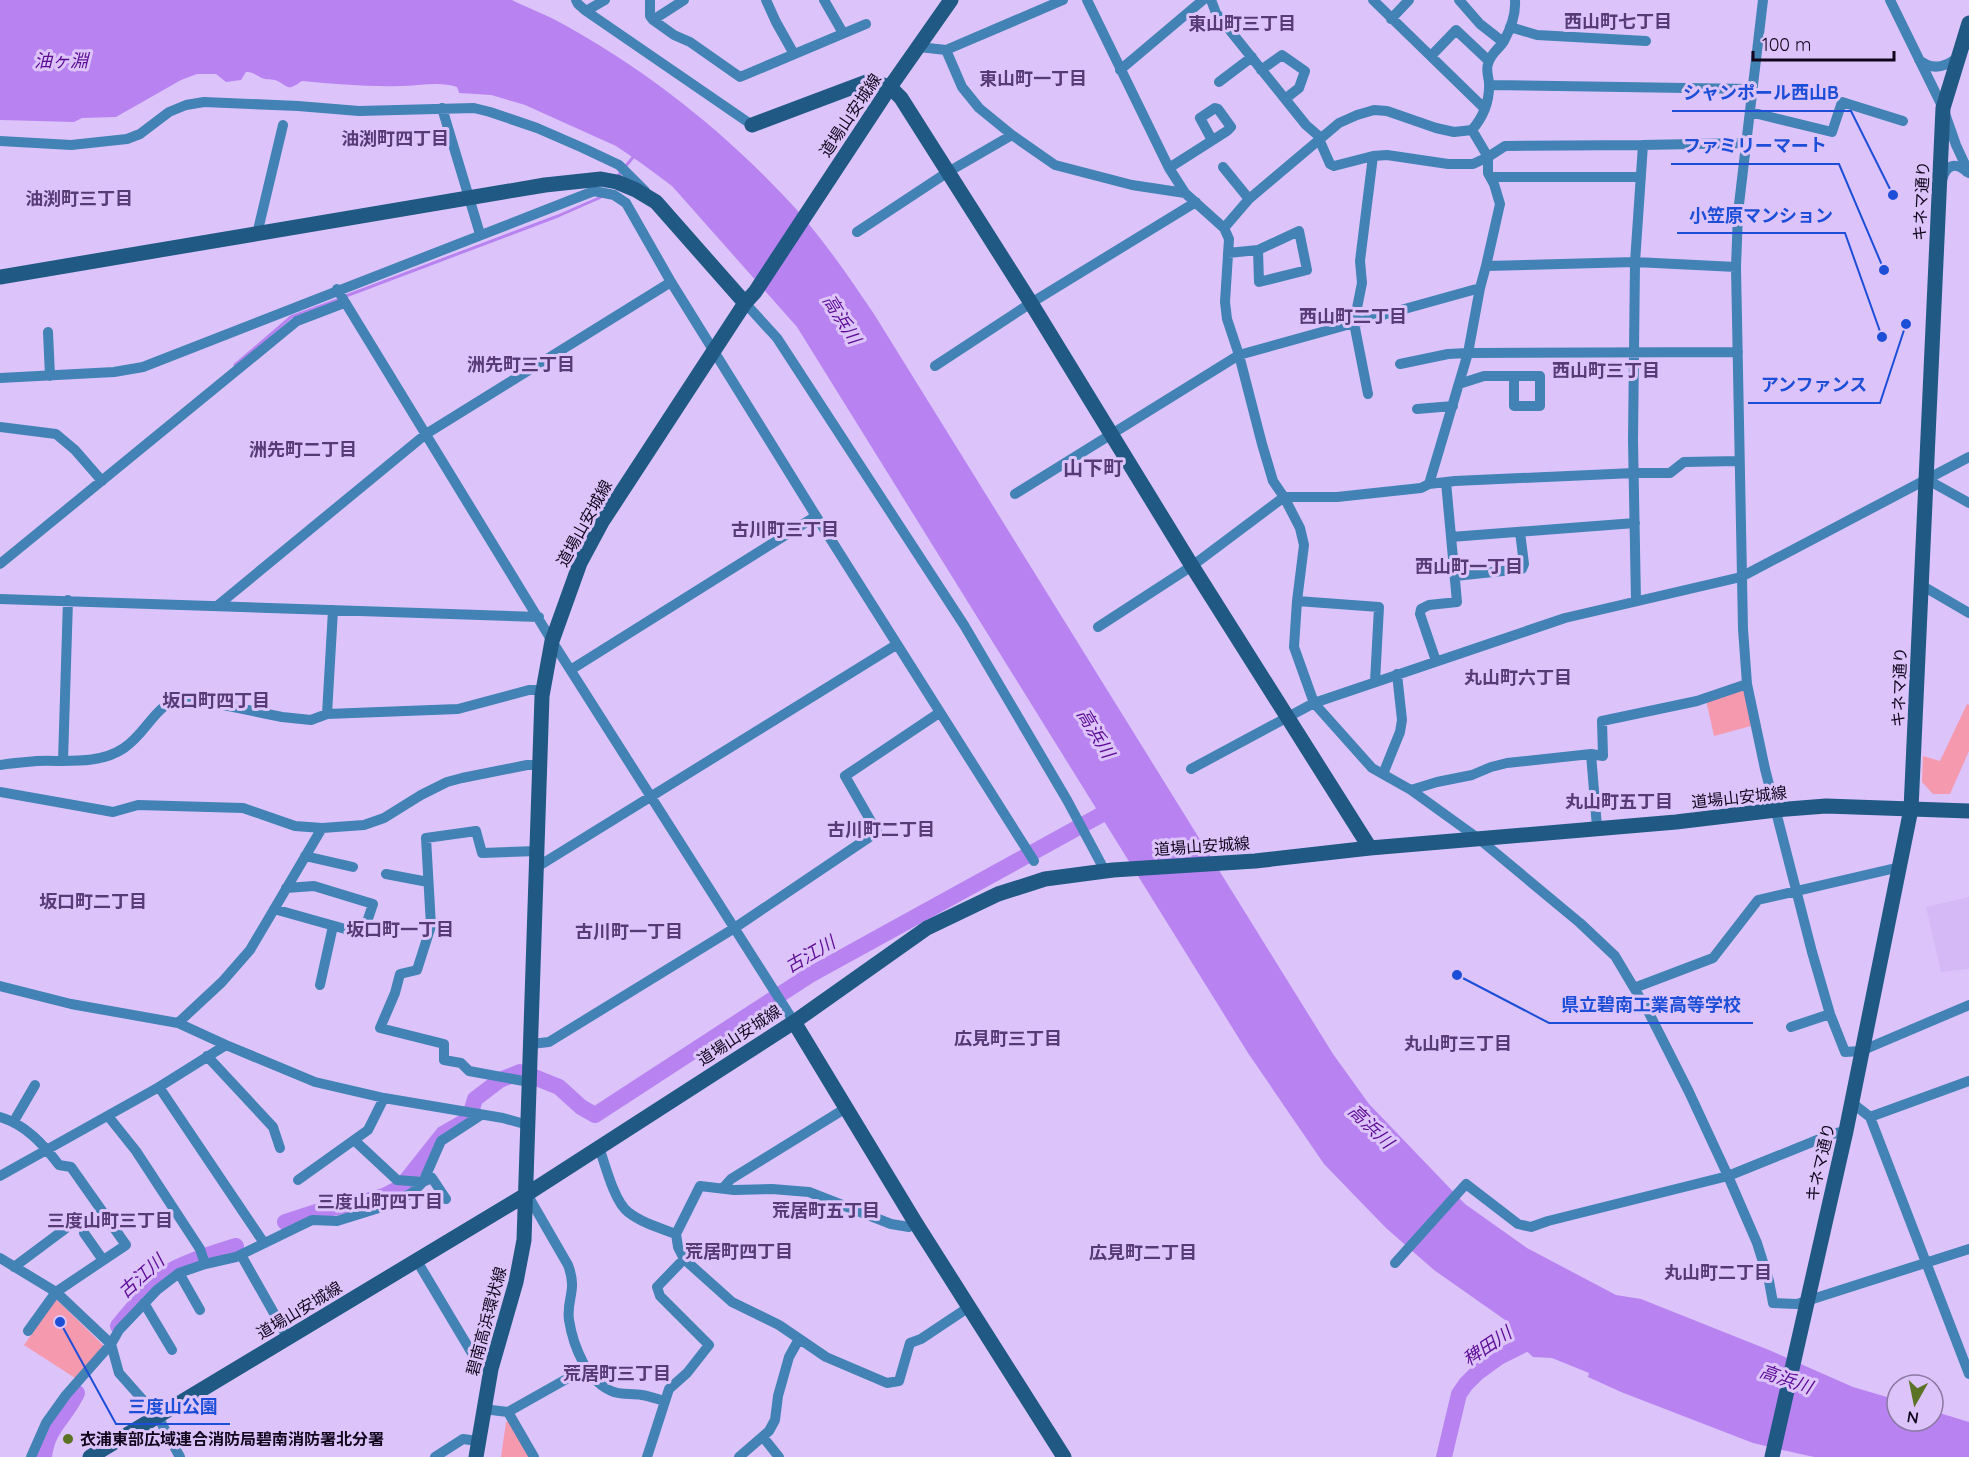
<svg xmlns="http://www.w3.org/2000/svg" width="1969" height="1457" font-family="Quicksand,'Noto Sans JP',sans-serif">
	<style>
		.built { fill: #d4b9f6 }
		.green { fill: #f599af }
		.water { fill: #b883f1 }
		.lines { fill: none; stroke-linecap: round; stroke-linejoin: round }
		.stream { stroke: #b883f1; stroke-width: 3 }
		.river { stroke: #b883f1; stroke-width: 16 }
		.street { stroke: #4382b4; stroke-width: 10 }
		.secondary { stroke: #205983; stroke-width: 15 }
		.poi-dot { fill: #5b7325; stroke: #dcc4fb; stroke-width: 2 }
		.labels { text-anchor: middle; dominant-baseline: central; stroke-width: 6; stroke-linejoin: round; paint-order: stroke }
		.street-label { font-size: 16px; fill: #12061d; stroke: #dcc4fb }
		.poi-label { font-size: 16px; font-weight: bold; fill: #12061d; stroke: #dcc4fb; text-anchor: start }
		.neighbourhood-label { font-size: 18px; font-weight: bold; fill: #573b76; stroke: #dcc4fb }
		.water-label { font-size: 18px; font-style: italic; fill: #5d0b94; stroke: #dcc4fb }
		.quarter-label { font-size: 20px; font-weight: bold; fill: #573b76; stroke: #dcc4fb }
		.leader { fill: none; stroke: #1d4ed8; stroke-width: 2 }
		.callout-dot { fill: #1d4ed8; stroke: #dcc4fb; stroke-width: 2 }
		.callout-label { font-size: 18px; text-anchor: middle; font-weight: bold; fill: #1d4ed8; stroke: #dcc4fb; stroke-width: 6; stroke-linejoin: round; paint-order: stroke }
	</style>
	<rect width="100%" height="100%" fill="#dcc4fb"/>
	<path class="built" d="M1969,897V969L1941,972L1926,907Z"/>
	<path class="green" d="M1742,690L1746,693L1751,726L1714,736L1706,700Z
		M1967,704L1969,705V751L1950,794H1933L1922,782L1923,756L1940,761Z
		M56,1299L104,1346L75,1378L24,1345Z
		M512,1419L534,1457H501L506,1422Z"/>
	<path class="water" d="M0,0H512C528,8 545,14 561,23C643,68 719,127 783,195C818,231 846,273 874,314L1333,1054L1369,1104L1465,1204L1527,1248L1616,1295L1641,1299L1769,1350L1853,1387L1897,1400V1421H1933V1411L1969,1422V1457H1814L1787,1451L1753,1443L1621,1392L1588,1377L1589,1373L1552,1358L1533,1357L1507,1333L1508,1322L1434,1270L1386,1228L1324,1164L1248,1053L797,327L672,186L641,163L616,146L525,105L491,95L459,93L457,87C439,81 419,86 401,86C368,87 335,84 302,81C285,93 289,85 275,80C270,79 264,80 260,77C254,74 253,72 246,72L241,80L226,82L216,74H197L181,80L116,117L82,118L74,122L0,120Z"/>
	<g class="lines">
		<path class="stream" d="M617,177L634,156
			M346,296L558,216L599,198L602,196
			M235,365L291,317L340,299"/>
		<path class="river" d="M534,1077L559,1087L581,1107L595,1115L810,975L1117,806
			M285,1222L325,1209L361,1203L384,1196L401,1187L443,1134L469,1119L475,1099L500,1080L520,1072
			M118,1326C131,1310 158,1278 174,1269C194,1259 216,1252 236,1246
			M44,1457C47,1427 65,1419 77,1393
			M1444,1457L1459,1394L1466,1384L1477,1373L1499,1357L1541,1336"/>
		<path class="street" d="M576,0L578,4L586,11L605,0
			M650,0V16L653,20L674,35L690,42L740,77L866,24
			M766,0L776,22L794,54
			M824,0L843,33
			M1087,0L1169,168L1185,193L1224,228L1229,239L1225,302L1227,319L1239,355L1262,444L1273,481L1284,497L1300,528L1304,545L1297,601L1294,647L1314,703L1372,768L1411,790L1479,839L1580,923L1615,956L1649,1013L1689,1092L1728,1176L1757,1243L1769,1281L1773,1303L1797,1304L1969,1249
			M1211,0L1216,13L1306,125L1321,138
			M1373,0L1485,109
			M1459,0L1480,24L1503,42
			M1763,0L1738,213L1736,267L1743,629L1747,684L1765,769L1812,952L1830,1014L1845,1052L1861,1051L1969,1005
			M1890,0L1943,108L1956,145L1969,173
			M586,11L752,125
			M1391,19L1409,0
			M653,20L684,0
			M1510,27L1537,35L1646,41
			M919,47L946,50L1063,0
			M946,50L962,87L979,108L1012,135L1055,165L1132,185L1185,193
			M1431,56L1456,30L1489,61
			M1919,60C1933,71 1946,67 1958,57
			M1120,70L1203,0
			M1261,70L1282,55L1305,71L1299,88L1285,99
			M1219,82L1252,57
			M1489,85L1752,89
			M442,108L480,234
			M1750,112L1832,132L1842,102L1903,121
			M1472,130L1488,157L1505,146L1643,145L1746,143
			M1319,139L1330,164L1334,166L1373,156L1387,155L1448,164H1473L1488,157V173L1494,184L1500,204L1486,266
			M0,141L71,145L127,139L140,134L169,112L186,105L204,102L298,106L359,111L474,108L490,112L537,128L583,148L619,165L645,191
			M1223,167L1249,199
			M1169,168L1227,131L1231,127L1218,109L1215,108L1200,118L1212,140
			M1491,177H1641
			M1942,180C1946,165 1955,161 1967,172
			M1224,228L1249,199L1339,123L1357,115L1374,110L1387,111L1436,128L1454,132L1472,130C1484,116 1490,100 1489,82C1488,76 1486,69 1488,64C1490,54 1499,49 1504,41C1511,28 1516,14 1515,0
			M857,232L948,172L1012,135
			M257,234L283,125
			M1228,253L1258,250L1299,231L1307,270L1259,282L1258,250
			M337,289L552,641L794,1022
			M745,303L777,338L964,625L1067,800L1105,871
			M48,332L50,376
			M1400,364L1448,354L1468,353L1738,352
			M935,366L1031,303L1196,202
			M0,378L114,372L143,367L594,191L614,195L626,203L671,282L816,516L1034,861
			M1459,384L1484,376H1540V406H1514V376
			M1368,394L1354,323L1362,283L1360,261L1373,156
			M1417,409L1453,406
			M0,427L56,434L75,450L102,481
			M1926,479L1969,503
			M1429,484L1468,353L1480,288
			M1015,494L1239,355L1480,288L1486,266L1635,262L1736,267
			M1451,537L1635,523
			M0,564L297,321L344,303
			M1455,576L1522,569L1524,564L1520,532
			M1921,585L1969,613
			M0,599L539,617
			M1297,601L1379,607L1375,682
			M1636,601L1633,440L1635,262L1643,145
			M217,606L426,434L671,282
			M1098,627L1192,566L1284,497H1337L1421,488L1429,484L1455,481L1634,473H1670L1684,462L1739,461
			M1436,661L1420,614L1421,609L1429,605L1457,602L1446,482
			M572,669L816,516
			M327,714L333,610
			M63,761L68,600
			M0,765C12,763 25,762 37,761C66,760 99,765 124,748C148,732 154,704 184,697L282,717L311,720L327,714L458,709L529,690H543
			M1191,769L1314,703L1565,618L1741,577L1969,457
			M1383,774L1400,732L1402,720L1397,674
			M1411,790L1437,782L1472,775L1491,767L1507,763L1591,754
			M0,792L113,812L138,805L243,808L295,826L322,828L364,825L384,818L421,795L447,782L462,778L527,765H539
			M1597,827L1591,754L1603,756L1602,721L1697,701L1747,684
			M305,856L353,867
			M537,867L896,645
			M386,874L428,882
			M274,909L363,934L373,904L314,886L286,888
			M320,985L333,926
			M0,986L71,1004L178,1023L226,1045L315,1082L384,1098L503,1118L528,1125
			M1634,988L1713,958L1758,900L1900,867
			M178,1023L222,982L250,950L322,828
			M1791,1027L1830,1014
			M531,1044L549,1042L733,929L877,832L845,776L939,713
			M207,1056L273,1127L280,1148
			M529,1082L469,1071L461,1063L444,1060V1044L380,1028L395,993L400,974L417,970L431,926L426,838L476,831L482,853L537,851
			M159,1087L264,1243
			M1851,1102L1870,1117L1969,1374
			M108,1116L136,1151L200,1249L205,1264
			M0,1117C25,1124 43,1144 59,1165L71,1167L126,1245L56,1292L28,1331
			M1870,1117L1969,1081
			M14,1121L35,1085
			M354,1140L397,1180L423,1182L432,1178L446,1199
			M599,1147C605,1164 614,1201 628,1212C642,1223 660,1228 676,1234
			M0,1176L159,1087L226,1045
			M298,1180L368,1130L384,1098
			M723,1188L731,1179L846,1108
			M527,1194L568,1265C578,1291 566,1299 569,1320C573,1345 587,1383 614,1392C623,1395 633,1393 642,1395C649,1396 657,1399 664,1401
			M915,1222L909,1227L891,1224L809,1192L772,1189L734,1190L700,1186L676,1234L678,1247L684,1259L732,1302L779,1325L826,1357L887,1383L899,1381L910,1343L921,1339L969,1307
			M84,1233L103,1260
			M241,1255L288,1338
			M0,1258L56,1292L111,1344L119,1373L158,1417L180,1457
			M417,1261L479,1365L491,1369
			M1395,1263L1466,1184L1518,1224L1531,1227L1548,1221L1728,1176L1832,1134L1846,1131
			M14,1267L65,1229
			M179,1273L200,1310
			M144,1303L172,1350
			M483,1409L508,1412L586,1368
			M508,1412L534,1457
			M763,1437L779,1457
			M31,1457L46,1423L66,1395L111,1344L119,1330L157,1290L179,1273L205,1264L236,1257L312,1220L337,1221L395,1203L413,1192L423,1182L441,1141L481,1115
			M435,1457L463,1439L478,1441
			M647,1457L669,1389L687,1373L709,1345L660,1296L657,1287L684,1259
			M739,1457L769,1431L775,1420L778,1396L789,1357L799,1339"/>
		<path class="secondary" d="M752,125L869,81L890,87L901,98L1031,303L1192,566L1370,848
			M0,277L545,185L601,179L617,182L636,190L656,202L745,303
			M794,1022L915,1222L1064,1457
			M90,1457L527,1194L794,1022L927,928L998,894L1045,879L1113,870L1255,861L1370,848L1676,822L1776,810L1826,806L1969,811
			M476,1457L491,1369L516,1282L524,1240L542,696L552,641L580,563L602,522L745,303L755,292L890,87L951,0
			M1772,1457L1846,1131L1911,809L1943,108L1969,23"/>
	</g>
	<circle class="poi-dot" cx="68" cy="1439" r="6"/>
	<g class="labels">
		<g class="street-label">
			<text transform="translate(850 115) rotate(-56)">道場山安城線</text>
			<text transform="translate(1921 201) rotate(-87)">キネマ通り</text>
			<text transform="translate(584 523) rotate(-61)">道場山安城線</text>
			<text transform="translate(1899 687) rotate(-88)">キネマ通り</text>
			<text transform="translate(1739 797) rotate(-6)">道場山安城線</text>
			<text transform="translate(1202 846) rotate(-4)">道場山安城線</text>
			<text transform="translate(739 1035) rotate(-33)">道場山安城線</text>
			<text transform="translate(1820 1162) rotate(-77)">キネマ通り</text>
			<text transform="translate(299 1310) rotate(-31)">道場山安城線</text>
			<text transform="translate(486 1321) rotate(-75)">碧南高浜環状線</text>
		</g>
		<g class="poi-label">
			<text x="80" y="1439">衣浦東部広域連合消防局碧南消防署北分署</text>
		</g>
		<g class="neighbourhood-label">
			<text x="1618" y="21">西山町七丁目</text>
			<text x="1242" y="23">東山町三丁目</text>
			<text x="1033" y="78">東山町一丁目</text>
			<text x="395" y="138">油渕町四丁目</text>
			<text x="79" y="198">油渕町三丁目</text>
			<text x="1353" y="316">西山町二丁目</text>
			<text x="521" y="364">洲先町三丁目</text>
			<text x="1606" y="370">西山町三丁目</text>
			<text x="303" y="449">洲先町二丁目</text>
			<text x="785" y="529">古川町三丁目</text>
			<text x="1469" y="566">西山町一丁目</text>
			<text x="1518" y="677">丸山町六丁目</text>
			<text x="216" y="700">坂口町四丁目</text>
			<text x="1619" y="801">丸山町五丁目</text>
			<text x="881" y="829">古川町二丁目</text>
			<text x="93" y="901">坂口町二丁目</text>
			<text x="400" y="929">坂口町一丁目</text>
			<text x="629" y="931">古川町一丁目</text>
			<text x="1008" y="1038">広見町三丁目</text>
			<text x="1458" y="1043">丸山町三丁目</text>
			<text x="380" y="1201">三度山町四丁目</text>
			<text x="826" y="1210">荒居町五丁目</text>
			<text x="110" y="1220">三度山町三丁目</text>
			<text x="739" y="1251">荒居町四丁目</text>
			<text x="1143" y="1252">広見町二丁目</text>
			<text x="1718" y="1272">丸山町二丁目</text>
			<text x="617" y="1373">荒居町三丁目</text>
		</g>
		<g class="water-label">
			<text x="61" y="60">油ヶ淵</text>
			<text transform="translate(842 319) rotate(58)">高浜川</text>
			<text transform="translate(1096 733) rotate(59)">高浜川</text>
			<text transform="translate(810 954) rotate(-30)">古江川</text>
			<text transform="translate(1371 1126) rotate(44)">高浜川</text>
			<text transform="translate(141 1276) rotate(-42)">古江川</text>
			<text transform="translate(1487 1346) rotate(-34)">稗田川</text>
			<text transform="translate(1786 1379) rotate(19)">高浜川</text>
		</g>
		<g class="quarter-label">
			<text x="1093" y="467">山下町</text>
		</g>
	</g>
	<path class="leader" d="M1893 195L1851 111H1672M1884 270L1839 164H1671M1882 337L1845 233H1677M1906 324L1880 403H1748M1457 975L1549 1023H1753M60 1322L116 1424H230"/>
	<g class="callout-dot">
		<circle cx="1893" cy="195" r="6"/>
		<circle cx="1884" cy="270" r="6"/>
		<circle cx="1882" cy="337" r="6"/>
		<circle cx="1906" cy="324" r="6"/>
		<circle cx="1457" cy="975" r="6"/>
		<circle cx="60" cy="1322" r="6"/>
	</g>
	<g class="callout-label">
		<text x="1761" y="99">シャンポール西山B</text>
		<text x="1755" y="152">ファミリーマート</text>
		<text x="1761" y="222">小笠原マンション</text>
		<text x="1814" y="391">アンファンス</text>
		<text x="1651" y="1011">県立碧南工業高等学校</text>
		<text x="173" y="1413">三度山公園</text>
	</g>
	<g transform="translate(1915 1403) rotate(189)"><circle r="28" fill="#dcc4fb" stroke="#8b78a2" stroke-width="1.5"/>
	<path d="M0-4.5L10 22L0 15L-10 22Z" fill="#5b7325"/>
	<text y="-9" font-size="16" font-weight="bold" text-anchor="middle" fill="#12061d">N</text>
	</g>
	<path d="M1753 51v9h141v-9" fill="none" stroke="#12061d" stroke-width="3"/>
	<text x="1762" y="51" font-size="18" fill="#12061d" stroke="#dcc4fb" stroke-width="4.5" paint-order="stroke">100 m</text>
</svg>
